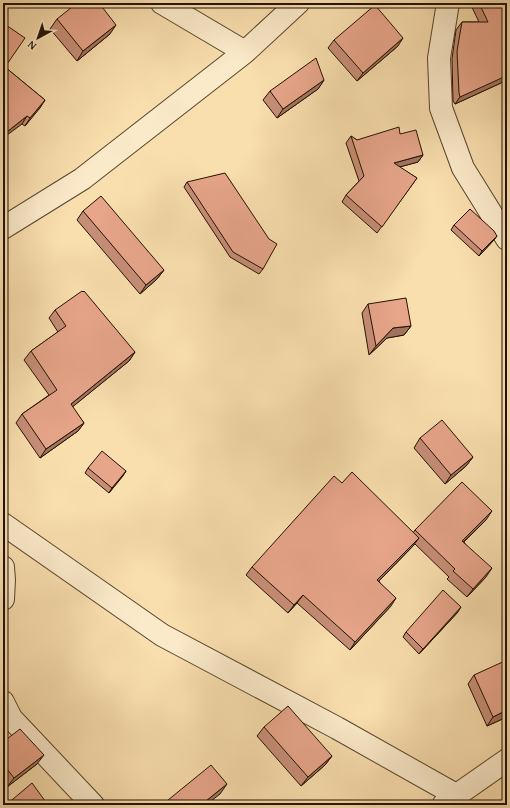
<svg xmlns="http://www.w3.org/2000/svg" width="510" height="808" font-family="'Gentium Book Plus',serif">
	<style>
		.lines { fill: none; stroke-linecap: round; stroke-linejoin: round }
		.street-casing { stroke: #58452c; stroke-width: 24 }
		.street { stroke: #fbeaca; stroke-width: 22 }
		.wall { fill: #c78e77; stroke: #221200 }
		.shaded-wall { fill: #a27461; stroke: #221200 }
		.building { fill: #e7a58a; stroke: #221200 }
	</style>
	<rect width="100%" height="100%" fill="#f9deae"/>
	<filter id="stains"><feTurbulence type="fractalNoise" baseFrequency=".005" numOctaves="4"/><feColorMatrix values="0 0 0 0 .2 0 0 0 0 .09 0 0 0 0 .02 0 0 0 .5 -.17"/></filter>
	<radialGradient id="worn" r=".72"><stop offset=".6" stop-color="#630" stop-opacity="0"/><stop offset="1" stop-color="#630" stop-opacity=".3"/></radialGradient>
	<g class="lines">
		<defs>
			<path id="street" d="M162,3L245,52
				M448,3L439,58L441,108L463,168L507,239
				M3,228L82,179L245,52L298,3
				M3,524L162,635L337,728L456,795
				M3,567L4,580L3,599
				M3,702L11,718L93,805
				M444,804L507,760"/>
		</defs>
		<use href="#street" class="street-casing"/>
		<use href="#street" class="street"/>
	</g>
	<path class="wall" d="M470,3H507V75L506,76L501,83L455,104L453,101L452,59L456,30L462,22H479Z
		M57,19L110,34L77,61L50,29Z
		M334,40L398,46L357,81L328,48Z
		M5,67L45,100L25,126L22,124Z
		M324,80L318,89L277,118L263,100L270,91Z
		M400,134L423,155L418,162L399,167L417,178L377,233L342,202L346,195L359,181L346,143L351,136L357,140Z
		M187,182L263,269L259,274L230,257L184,187Z
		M83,211L164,270L157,279L140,294L77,220Z
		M454,225L497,236L493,241L479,256L451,230Z
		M368,304L411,326L404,335L387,338L369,355L362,313Z
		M55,310L135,352L129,361L72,407L84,423L78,431L40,458L16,423L22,414L49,395L24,360L31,351L58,332L49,318Z
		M420,438L473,457L466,466L445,484L414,448Z
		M88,468L126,471L109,493L85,473Z
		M342,483L413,533L415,530L486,520L464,542L486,577L467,597L447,579L449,577L415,544L379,581L391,606L350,650L297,603L288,613L246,575L252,567Z
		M458,612L419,654L403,637L406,632Z
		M474,675L507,717L487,726L468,684Z
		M264,727L332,756L325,765L301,786L257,736Z
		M3,742L37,764L7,787L3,782Z"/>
	<path class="shaded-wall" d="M116,25L110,34L77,61L83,51Z
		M403,38L398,46L357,81L363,73Z
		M507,71V75L506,76L501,83L455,104L460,97Z
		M324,80L318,89L277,118L283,109Z
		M45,100L40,108L25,126L30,118Z
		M27,116L22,124L3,138V135Z
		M423,155L418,162L389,170L394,163Z
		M497,236L493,241L479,256L482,251Z
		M164,270L157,279L140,294L146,285Z
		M411,326L404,335L387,338L369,355L376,346L393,328Z
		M135,352L129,361L65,413L71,404Z
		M84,423L78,431L40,458L46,449Z
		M473,457L466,466L445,484L451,475Z
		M126,471L123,476L109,493L112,488Z
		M492,511L486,520L456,549L462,541Z
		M419,538L413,546L372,588L377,580Z
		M492,568L486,577L467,597L473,589Z
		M303,595L297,603L288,613L294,605Z
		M396,598L391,606L350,650L355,642Z
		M461,607L458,612L419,654L423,649Z
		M507,710V717L487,726L493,717Z
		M44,755L37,764L7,787L14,778Z
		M332,756L325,765L301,786L308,777Z
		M227,784L220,794L206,805H201Z"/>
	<path class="building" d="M77,3H99L116,25L83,51L57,19Z
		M479,3H507V71L504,72L506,76L460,97L459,93L457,51L462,22H488Z
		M375,5L403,38L363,73L334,40Z
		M3,23L25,38L5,67L45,100L30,118L27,116L3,135Z
		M316,58L324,80L283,109L270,91Z
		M399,127L400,134L416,130L423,155L394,163L417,178L382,227L346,195L364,176L351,136L357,140Z
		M225,173L269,239L277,244L263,269L233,252L187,182Z
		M101,196L164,270L146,285L83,211Z
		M470,209L494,231L497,236L482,251L454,225Z
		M82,291L83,292L84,291L135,352L71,404L84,423L46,449L22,414L57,390L31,351L66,326L55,310Z
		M406,298L411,326L393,328L376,346L368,304Z
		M442,420L473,457L451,475L420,438Z
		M102,451L126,471L112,488L88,468Z
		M352,472L419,538L377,580L396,598L355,642L303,595L294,605L252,567L334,476L342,483Z
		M462,482L492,511L462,541L492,568L473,589L453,571L455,569L415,530Z
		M443,590L461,607L423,649L406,632Z
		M507,660V710L493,717L474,675Z
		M288,706L332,756L308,777L264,727Z
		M20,729L44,755L14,778L3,764V742Z
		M211,765L227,784L201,805H162Z
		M32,783L48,805H6Z"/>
	<rect width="510" height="808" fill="none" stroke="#f9deae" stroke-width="16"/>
	<rect x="4" y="4" width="502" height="800" fill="none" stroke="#221200" stroke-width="2"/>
	<rect x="8" y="8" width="494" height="792" fill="none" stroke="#221200"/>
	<g transform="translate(38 38) rotate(220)" stroke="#fbeaca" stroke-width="3" paint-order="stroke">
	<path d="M0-3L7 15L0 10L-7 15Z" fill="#221200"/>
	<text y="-6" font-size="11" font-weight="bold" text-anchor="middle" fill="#221200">N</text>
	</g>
	<rect width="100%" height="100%" filter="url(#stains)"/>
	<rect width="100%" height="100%" fill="url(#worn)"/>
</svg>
